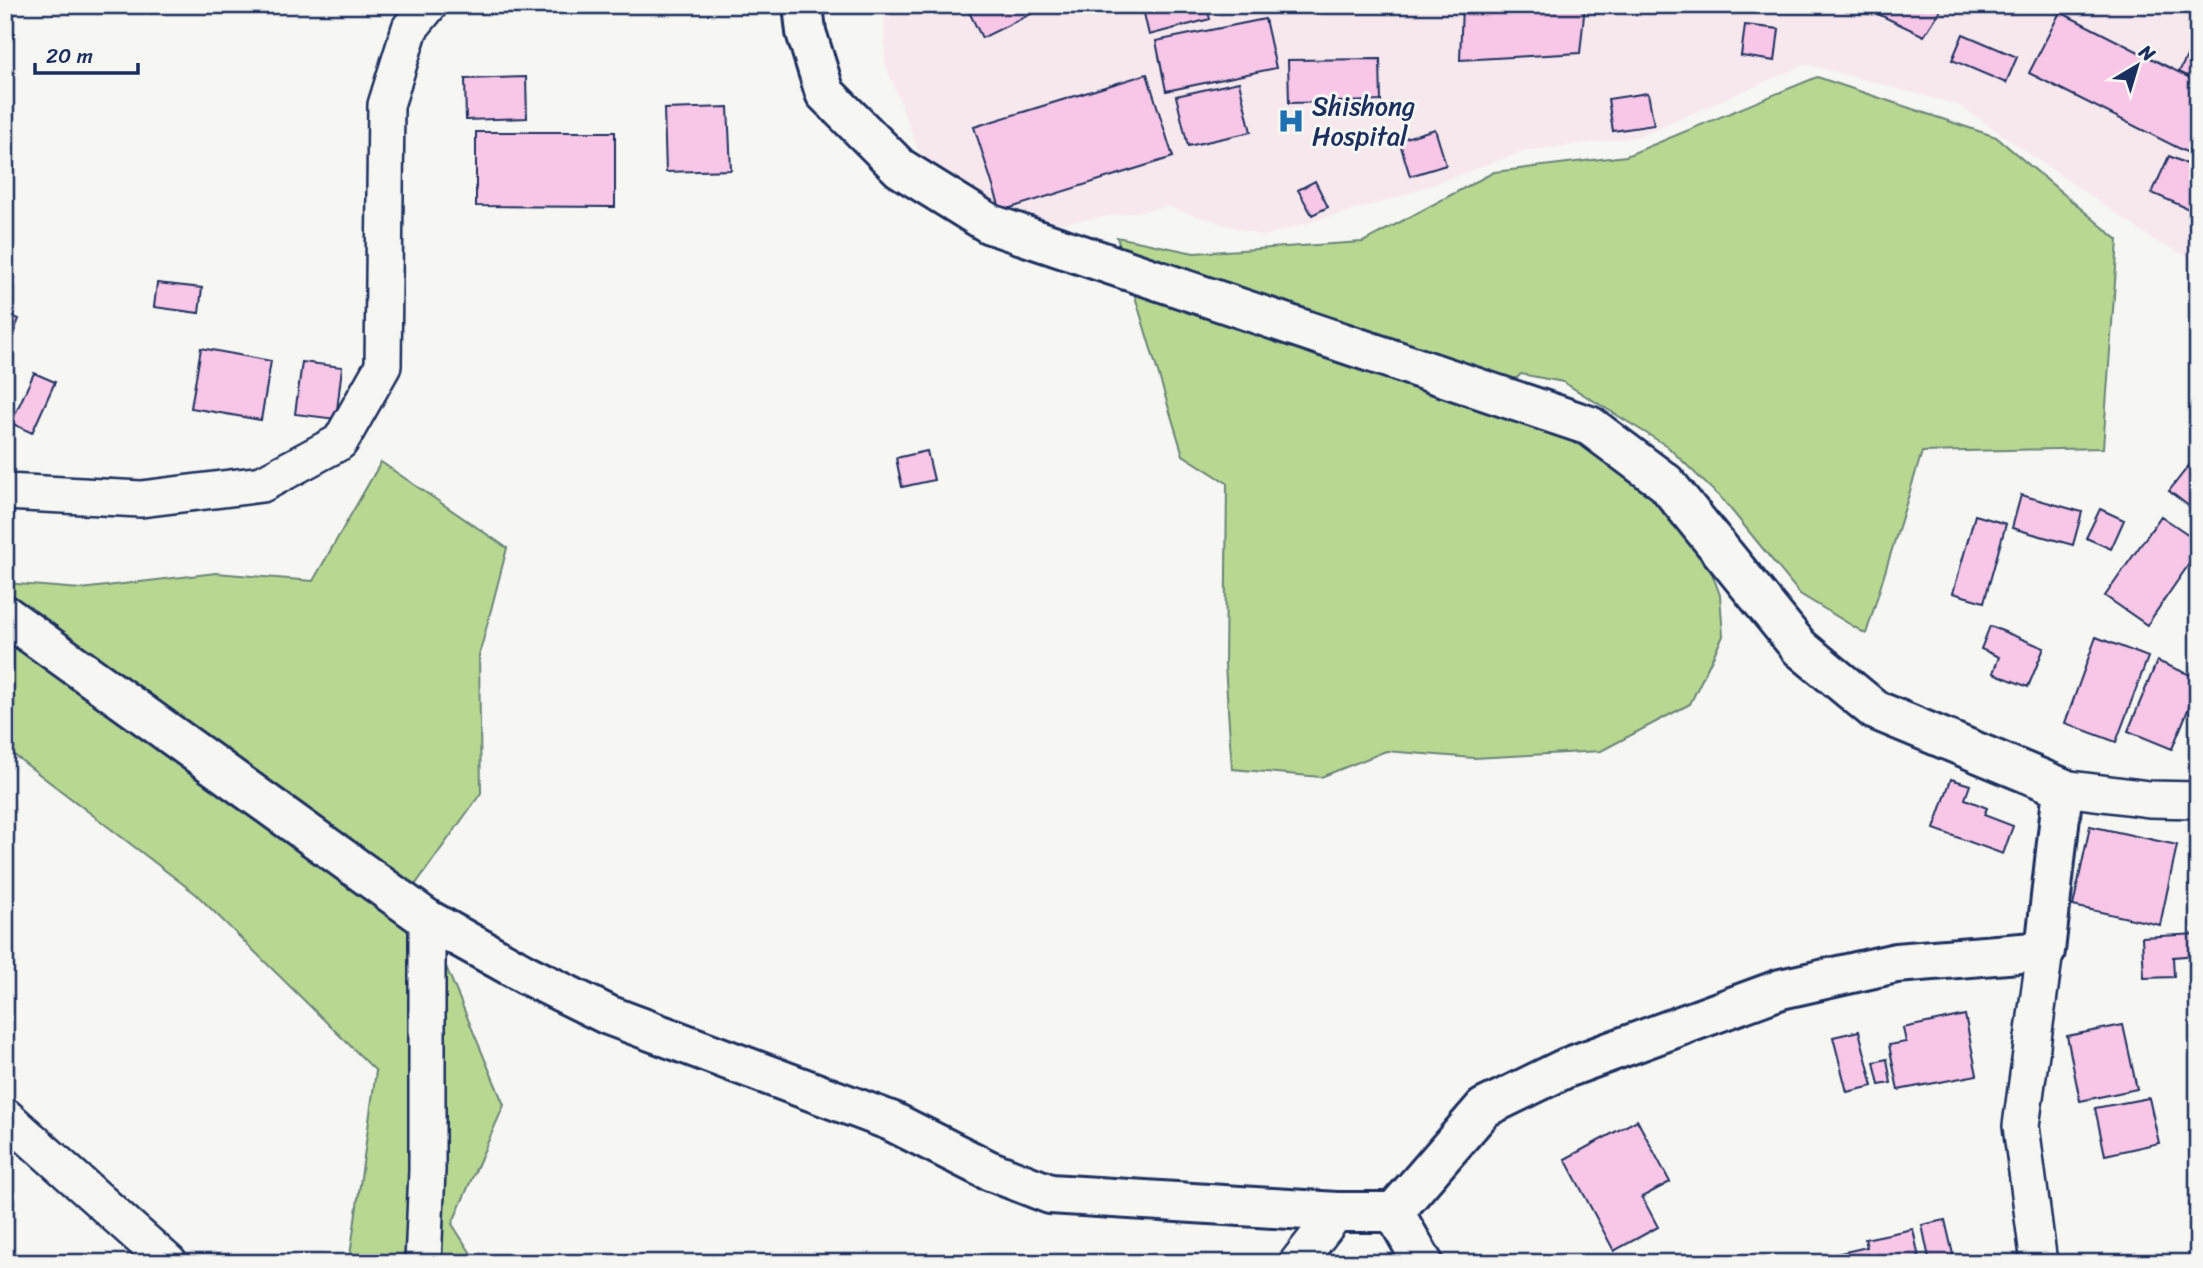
<svg xmlns="http://www.w3.org/2000/svg" width="2203" height="1268" font-family="Sriracha,sans-serif">
	<style>
		.built { fill: #f7e8ee }
		.green { fill: #b8d892; stroke: #6a8478; stroke-width: 2 }
		.building { fill: #f8c6e6; stroke: #1b2f5e; stroke-width: 2 }
		.lines { fill: none; stroke-linecap: round; stroke-linejoin: round }
		.street-casing { stroke: #1b2f5e; stroke-width: 40 }
		.secondary-casing { stroke: #1b2f5e; stroke-width: 44 }
		.street { stroke: #f6f6f2; stroke-width: 35 }
		.secondary { stroke: #f6f6f2; stroke-width: 38 }
		.labels { text-anchor: middle; dominant-baseline: central; stroke-width: 6; stroke-linejoin: round; paint-order: stroke }
		.poi-label { font-size: 26px; fill: #1b2f5e; stroke: #f6f6f2; text-anchor: start }
	</style>
	<rect width="100%" height="100%" fill="#f6f6f2"/>
	<filter id="ink" filterUnits="userSpaceOnUse"><feTurbulence type="fractalNoise" baseFrequency=".0143" numOctaves="2"/><feDisplacementMap in="SourceGraphic" scale="14" xChannelSelector="R" yChannelSelector="G"/><feConvolveMatrix kernelMatrix="1 2 1 2 8 2 1 2 1" color-interpolation-filters="sRGB"/></filter>
	<g filter="url(#ink)">
		<path class="built" d="M884,5H2198V261L2157,242L1959,105L1806,64L1638,137L1524,151L1396,198L1263,236L1167,207L1000,233L922,159L885,63Z"/>
		<path class="green" d="M1817,77L1996,137L2118,240L2103,448L1922,452L1866,634L1800,594L1724,501L1667,446L1563,382L1521,374L1485,407L1513,421L1606,446L1701,544L1720,595L1723,636L1690,704L1601,751L1474,758L1386,751L1321,777L1232,769L1225,665L1227,483L1183,455L1117,237L1194,253L1363,242L1494,172L1626,156Z
			M381,462L507,548L479,656L481,793L413,888L504,1105L452,1224L477,1263H349L376,1071L196,894L5,748V583L81,589L216,573L313,581Z"/>
		<path class="building" d="M972,5H1036L1039,10L982,38L967,8Z
			M1142,5H1206L1210,19L1149,35Z
			M1281,5H1308L1282,12Z
			M1462,5H1585L1580,53L1460,60Z
			M1859,5H1944L1924,36Z
			M2060,12L2198,82V158L2029,73Z
			M1265,19L1276,68L1166,91L1156,41Z
			M1745,25L1779,29L1775,61L1741,56Z
			M1963,34L2017,57L2006,83L1952,60Z
			M2188,54L2198,59V81L2179,72Z
			M1380,59L1381,101L1289,103L1288,60Z
			M1147,74L1173,157L1001,211L974,127Z
			M526,77L527,118L466,120L465,79Z
			M1239,82L1251,132L1188,146L1176,96Z
			M1648,93L1654,125L1613,131L1608,99Z
			M728,107L731,170L666,172L664,109Z
			M1435,129L1446,165L1410,176L1399,140Z
			M476,132H615V207L476,206Z
			M2169,156L2198,169V213L2152,193Z
			M1315,181L1328,207L1312,215L1298,190Z
			M157,283L202,288L199,313L154,307Z
			M5,313L19,319L5,355Z
			M201,348L271,361L261,420L191,408Z
			M302,362L342,367L336,419L295,414Z
			M34,373L55,382L32,433L11,423Z
			M927,451L934,480L902,487L896,458Z
			M2198,454V513L2169,491Z
			M2021,495L2082,512L2073,545L2012,528Z
			M2100,509L2124,520L2111,549L2086,538Z
			M1975,515L2006,524L1984,602L1953,593Z
			M2161,516L2198,541V551L2147,625L2105,596Z
			M1990,626L2044,648L2028,687L1993,673L1999,657L1981,649Z
			M2096,637L2148,657L2116,742L2065,723Z
			M2157,661L2198,678V703L2192,700L2172,749L2128,731Z
			M1951,779L1970,785L1965,799L1987,808L1984,815L2013,826L2003,854L1934,829Z
			M2090,826L2177,845L2160,925L2073,906Z
			M2198,934V955L2173,957L2174,977L2144,978L2142,937Z
			M1965,1015L1977,1075L1898,1090L1889,1045L1906,1042L1903,1028Z
			M2123,1025L2137,1089L2080,1101L2067,1036Z
			M1859,1031L1873,1086L1847,1092L1833,1037Z
			M1887,1059L1891,1083L1879,1085L1874,1062Z
			M2149,1098L2159,1143L2105,1155L2095,1108Z
			M1637,1120L1670,1182L1642,1197L1658,1227L1614,1251L1565,1159Z
			M1945,1220L1955,1263H1930L1922,1225Z
			M1913,1229L1920,1263H1797L1867,1247L1865,1239Z"/>
		<g class="lines">
			<defs>
				<path id="street" d="M5,492L141,499L262,484L340,442L383,366L386,105L410,28L429,5
					M2063,788L2149,799L2198,800
					M5,1116L169,1263
					M423,1263L427,1170V919
					M1297,1263L1337,1212
					M2039,1263L2021,1126L2045,951"/>
				<path id="secondary" d="M5,615L427,919L527,975L608,1015L891,1121L988,1170L1050,1194L1337,1212H1394L1484,1108L1566,1068L1781,989L1896,963L2045,951L2063,788L1875,710L1800,648L1666,483L1590,426L990,224L900,168L825,93L806,32L803,5
					M1394,1212L1423,1263"/>
			</defs>
			<use href="#street" class="street-casing"/>
			<use href="#secondary" class="secondary-casing"/>
			<use href="#street" class="street"/>
			<use href="#secondary" class="secondary"/>
		</g>
	</g>
	<defs>
		<symbol id="hospital-bare" viewBox="-9 -9 18 18"><path d="M-5-5h3v3.5h4V-5h3V5h-3V1.5h-4V5h-3Z" fill="#1f6fb2" stroke="#f6f6f2" stroke-width="2.5" paint-order="stroke"/></symbol>
	</defs>
	<g fill-rule="evenodd">
		<use href="#hospital-bare" x="1272" y="102" width="38" height="38"/>
	</g>
	<g class="labels">
		<g class="poi-label">
			<text x="1312" y="106">Shishong<tspan x="1312" dy="30">Hospital</tspan></text>
		</g>
	</g>
	<rect width="2203" height="1268" fill="none" stroke="#f6f6f2" stroke-width="28"/>
	<rect x="14" y="14" width="2175" height="1240" fill="none" stroke="#1b2f5e" stroke-width="2.5" filter="url(#ink)"/>
	<g transform="translate(2137 66) rotate(38)" stroke="#f6f6f2" stroke-width="5" paint-order="stroke">
	<path d="M0-5L12 26L0 18L-12 26Z" fill="#1b2f5e"/>
	<text y="-10" font-size="19" font-weight="bold" text-anchor="middle" fill="#1b2f5e">N</text>
	</g>
	<path d="M35 63v10h103v-10" fill="none" stroke="#1b2f5e" stroke-width="3.5"/>
	<text x="46" y="63" font-size="21" fill="#1b2f5e" stroke="#f6f6f2" stroke-width="5" paint-order="stroke">20 m</text>
</svg>
